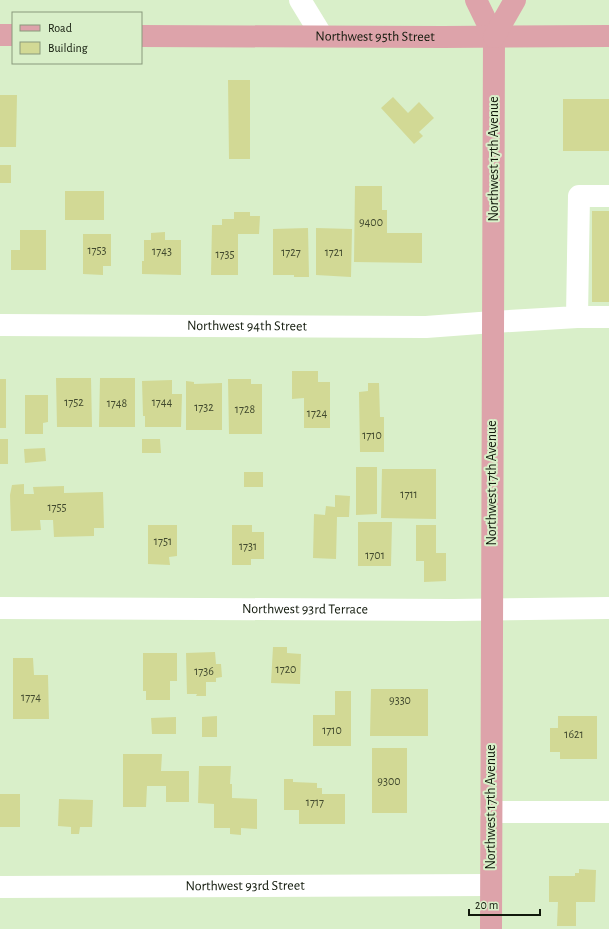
<svg xmlns="http://www.w3.org/2000/svg" width="609" height="929" font-family="'Alegreya Sans',sans-serif">
	<style>
		.building { fill: #d2d995 }
		.lines { fill: none; stroke-linecap: round; stroke-linejoin: round }
		.minor { stroke: #fff; stroke-width: 22 }
		.major { stroke: #dda3aa; stroke-width: 22 }
		.labels { text-anchor: middle; dominant-baseline: central; stroke-width: 4; stroke-linejoin: round; paint-order: stroke }
		.number-label { font-size: 12px; fill: #41492e }
		.street-label { font-size: 14px; fill: #11190b; stroke: #d9efc9 }
	</style>
	<rect width="100%" height="100%" fill="#d9efc9"/>
	<path class="building" d="M228,80H250V159H229Z
		M0,95H17L16,147H0Z
		M393,97L408,113L419,102L434,118L419,132L423,136L414,144L381,108Z
		M563,99H609V151H563Z
		M0,165H11V183H0Z
		M355,186H382V210H387V233H422V263L354,262Z
		M65,191H104V220H65Z
		M592,211H609V302H592Z
		M234,212H250V216H260L259,234H238V275H211L212,225H222V219H234Z
		M308,228L309,277H294V275H273V229Z
		M316,228L352,229L351,277L316,275Z
		M20,230H46V270H11V250H20Z
		M165,232V240H181V275L142,274V261H144V240H151V233Z
		M83,234H111V266H103V275L83,274Z
		M292,371H318V382H330V428H304V398L292,399Z
		M56,378H91L92,427H57Z
		M100,378H135V427H99Z
		M0,379H6V428H0Z
		M228,379H251V384H262V434H229Z
		M172,380V394H182L181,427H145V416H143L142,381Z
		M186,381L194,382V384L222,383V430H186Z
		M368,383H379L380,417H384V452H360L359,392L368,391Z
		M25,395H48V422L43,423V434H25Z
		M0,439H8V464H0Z
		M142,439H160L161,453H142Z
		M45,448L46,461L25,463L24,449Z
		M356,467H377V514L356,515Z
		M382,469H436V519L381,518Z
		M244,472H263V487H244Z
		M24,484V494H34L33,487L64,486V493L103,492L104,528H94V536L54,537L53,520H40L41,530L11,531L10,495L12,485Z
		M335,495L350,496L349,517H337L336,559L313,558L314,514L325,515L326,506L335,507Z
		M358,522H392L391,566H358Z
		M148,525H177V556L169,557L170,565L148,564Z
		M232,525H252V532H264V559H251V565H232Z
		M416,525H436V553H446V581L424,582V561H416Z
		M273,647H287V653L301,654L300,684L271,683Z
		M215,652L216,664H221L222,677L216,678V682H206V696H196L197,694H187L186,653Z
		M143,653H177V681H170V700H146V691H143Z
		M13,658H33L34,675H48L49,719H13Z
		M371,689H428V736H370Z
		M335,691H351V746H313V715H335Z
		M217,716V737H202V717Z
		M558,716H597V759H560V752H550V728H558Z
		M176,717V734H152L151,718Z
		M372,748H407V813H372Z
		M123,754H162L161,771H189V802H166V786H147L146,807H123Z
		M199,766H231L230,784H232V798L257,799V829L241,828V835L230,834V828H214V804L198,803Z
		M284,779H293V782L317,783V788H322V794H345V824H299V810H284Z
		M0,794H20V827H0Z
		M59,799L93,800L92,827H80L79,834H71V827L58,826Z
		M579,869L596,870L595,902H576V926H557L558,902H549V876H575V873H579Z"/>
	<g class="lines">
		<g class="minor">
			<path d="M300,0L322,36"/>
			<path d="M577,317H609"/>
			<path id="s1" d="M0,325L426,327L493,322L577,317L579,196H609"/>
			<path id="s2" d="M0,608L453,610L609,608"/>
			<path d="M491,812H609"/>
			<path id="s3" d="M0,887L491,885"/>
		</g>
		<g class="major">
			<path d="M476,0L494,37L491,929"/>
			<path d="M0,35H13"/>
			<path id="s4" d="M141,36L443,37L609,36"/>
			<path d="M494,37L515,0"/>
		</g>
	</g>
	<g class="labels">
		<g class="number-label">
			<text x="371" y="222">9400</text>
			<text x="97" y="250">1753</text>
			<text x="162" y="251">1743</text>
			<text x="291" y="252">1727</text>
			<text x="334" y="252">1721</text>
			<text x="225" y="254">1735</text>
			<text x="74" y="402">1752</text>
			<text x="162" y="402">1744</text>
			<text x="117" y="403">1748</text>
			<text x="204" y="407">1732</text>
			<text x="245" y="409">1728</text>
			<text x="317" y="413">1724</text>
			<text x="372" y="435">1710</text>
			<text x="409" y="494">1711</text>
			<text x="57" y="507">1755</text>
			<text x="163" y="541">1751</text>
			<text x="248" y="546">1731</text>
			<text x="375" y="555">1701</text>
			<text x="286" y="669">1720</text>
			<text x="204" y="671">1736</text>
			<text x="31" y="697">1774</text>
			<text x="400" y="700">9330</text>
			<text x="332" y="730">1710</text>
			<text x="574" y="734">1621</text>
			<text x="389" y="781">9300</text>
			<text x="315" y="802">1717</text>
		</g>
		<g class="street-label">
			<text stroke="none"><textPath href="#s4" startOffset="234">Northwest 95th Street</textPath></text>
			<text transform="translate(494 159) rotate(-90)">Northwest 17th Avenue</text>
			<text stroke="none"><textPath href="#s1" startOffset="247">Northwest 94th Street</textPath></text>
			<text transform="translate(492 483) rotate(-90)">Northwest 17th Avenue</text>
			<text stroke="none"><textPath href="#s2" startOffset="305">Northwest 93rd Terrace</textPath></text>
			<text transform="translate(491 807) rotate(-90)">Northwest 17th Avenue</text>
			<text stroke="none"><textPath href="#s3" startOffset="245">Northwest 93rd Street</textPath></text>
		</g>
	</g>
	<rect x="12" y="12" width="130" height="52" fill="#d9efc9" stroke="#89997d"/>
	<rect x="20" y="25" width="20" height="6" fill="#dda3aa" stroke="#89997d"/>
	<text x="48" y="32" font-size="12" fill="#11190b">Road</text>
	<rect x="20" y="42" width="20" height="12" fill="#d2d995" stroke="#89997d"/>
	<text x="48" y="52" font-size="12" fill="#11190b">Building</text>
	<path d="M469 909v6h71v-6" fill="none" stroke="#11190b" stroke-width="2"/>
	<text x="475" y="909" font-size="12" fill="#11190b" stroke="#d9efc9" stroke-width="3" paint-order="stroke">20 m</text>
</svg>
